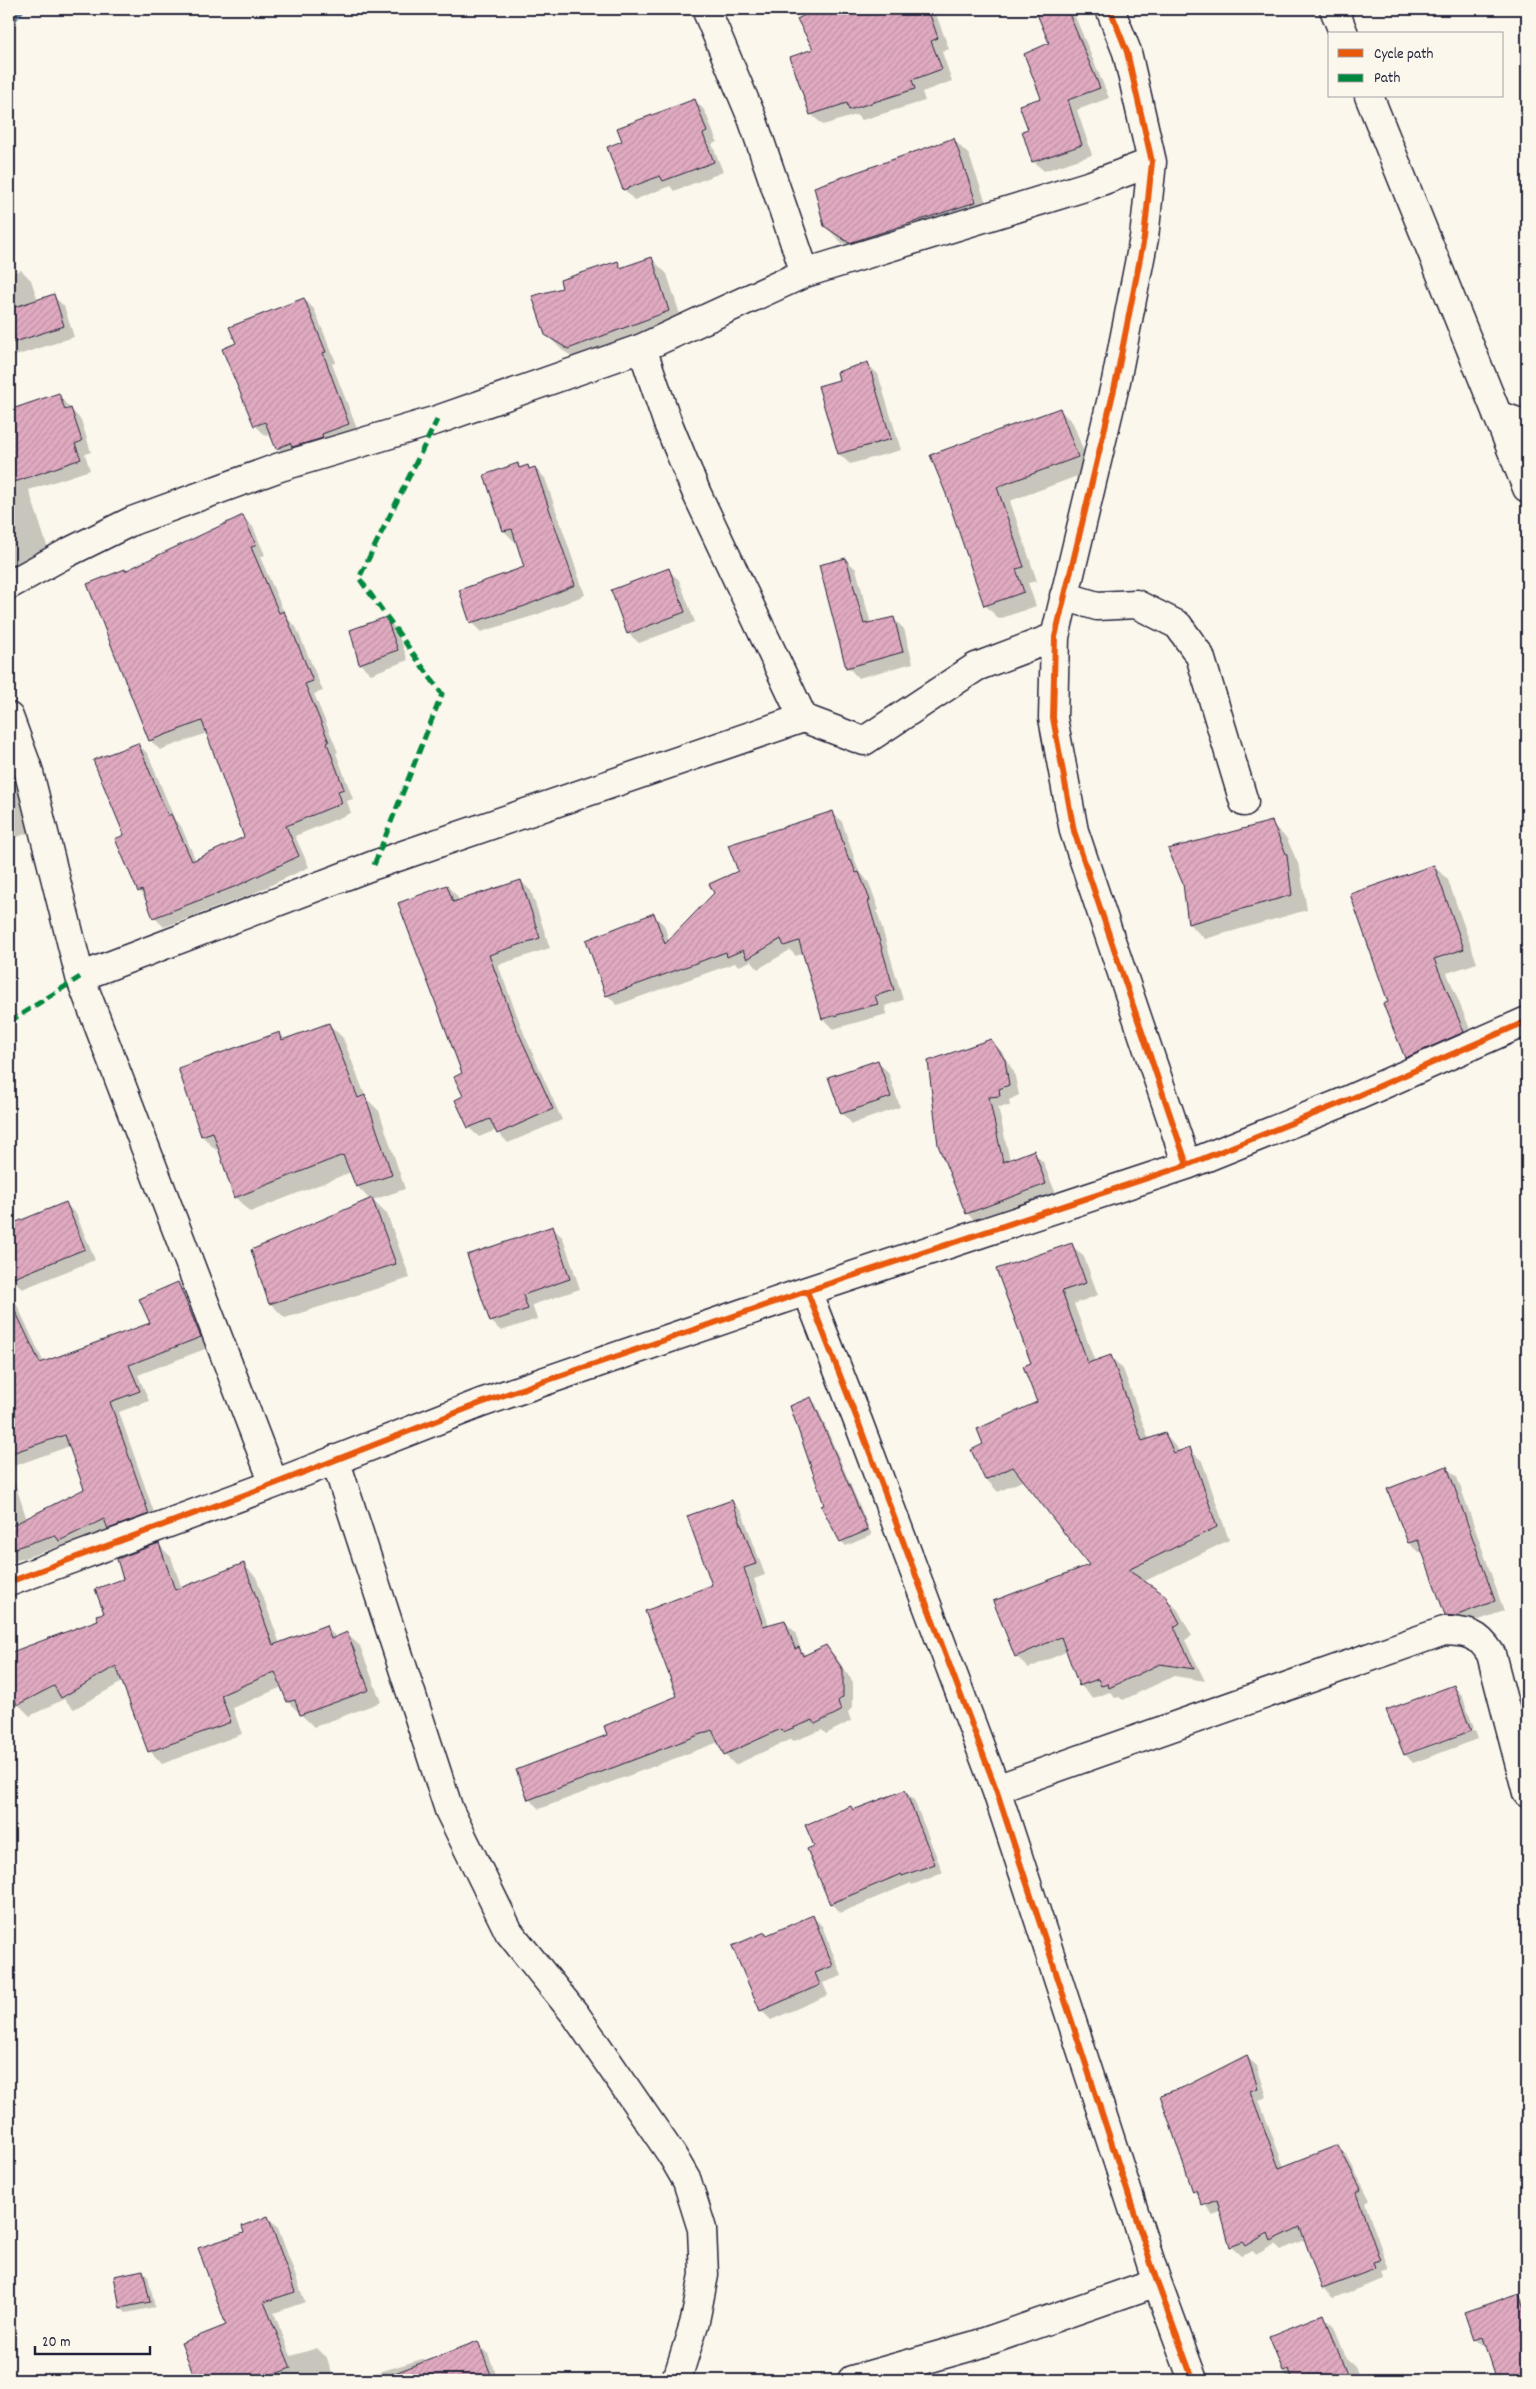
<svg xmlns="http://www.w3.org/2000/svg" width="1536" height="2389" font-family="Dekko,sans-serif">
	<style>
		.shadow { fill: #0003 }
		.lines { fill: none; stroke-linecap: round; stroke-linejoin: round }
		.stream { stroke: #6386a7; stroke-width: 11 }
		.building { fill: url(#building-hatch); stroke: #22223b }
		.minor-casing { stroke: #22223b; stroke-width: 31 }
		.minor { stroke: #fbf7ec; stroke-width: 28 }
		.quiet { stroke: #00873e; stroke-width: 5; stroke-dasharray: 10 5; stroke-linecap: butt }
		.cycleway-casing { stroke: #fbf7ec; stroke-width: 9 }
		.cycleway { stroke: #e8590c; stroke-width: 6 }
	</style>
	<defs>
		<pattern id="building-hatch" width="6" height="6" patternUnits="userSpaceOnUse" patternTransform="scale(1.25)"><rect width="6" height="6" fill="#e0aac0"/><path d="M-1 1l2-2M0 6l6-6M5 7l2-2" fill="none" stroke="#c092a6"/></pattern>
	</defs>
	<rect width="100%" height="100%" fill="#fbf7ec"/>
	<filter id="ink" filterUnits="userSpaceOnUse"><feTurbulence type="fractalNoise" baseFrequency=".02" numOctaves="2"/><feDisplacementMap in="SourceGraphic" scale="10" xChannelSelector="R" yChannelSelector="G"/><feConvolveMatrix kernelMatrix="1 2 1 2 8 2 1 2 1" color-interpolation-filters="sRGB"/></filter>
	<g filter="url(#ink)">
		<path class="shadow" d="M820,9H934L949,49L942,52L952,81L922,92L925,101L862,120L856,115L823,125L811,114L815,50L799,19Z
			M1036,9H1072L1109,98L1077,110L1092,155L1044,171L1033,161L1029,130L1043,98L1051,44Z
			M695,100L705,111L717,142L712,144L723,172L674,191L670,186L634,200L624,189Z
			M953,139L969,155L991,217L866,258L841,242L825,226Z
			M651,258L667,274L684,327L584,364L562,350L546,334L563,288L618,263L623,268Z
			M21,270L31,280L38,301L53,296L64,306L74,337L9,358V274Z
			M304,299L314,309L336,362L332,364L359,434L287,459L277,448L271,434L266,436L256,426L224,349L238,343Z
			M867,364L878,374L901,450L850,464L839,454L841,381Z
			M58,395L81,420L91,452L85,454L90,470L29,490L50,555L9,568V411Z
			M1060,410L1073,423L1091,471L1010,501L1037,581L1028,583L1036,606L999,619L985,605L948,493Z
			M517,465L521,468L527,466L531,470L535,468L545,478L585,595L536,615L481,632L471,622L525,568L517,540L514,541L504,531L486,476Z
			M243,517L253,527L265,555L260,557L286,617L296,627L323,691L314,694L338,752L336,753L353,799L347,801L351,813L295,836L309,867L250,895L164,927L154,917L146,898L139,891L126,836L138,744L148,754L175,820L181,826L196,861L246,837L207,733L160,750L150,740L126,572Z
			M845,559L856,569L871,624L893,618L904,629L913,663L858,678L848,667Z
			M668,570L679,580L695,622L639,643L628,633Z
			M386,618L396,629L408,660L371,674L360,664Z
			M9,763L36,830L9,840Z
			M832,812L842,822L858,869L869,883L879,910L877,911L903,1000L885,1006L887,1014L833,1029L823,1019L804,953L796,956L790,950L758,969L751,961L739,966L735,963L617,1005L607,995L653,915L664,925L669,941L740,872Z
			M1271,823L1287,839L1300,868L1307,910L1205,939L1189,924L1185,884Z
			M1434,866L1448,880L1477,963L1447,973L1477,1046L1420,1071L1406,1057L1389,1003Z
			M521,881L531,891L550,948L498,965L525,1036L562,1120L508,1143L496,1130L479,1137L469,1128L447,886L457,896L459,902Z
			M329,1024L343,1038L366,1098L379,1111L405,1189L373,1200L387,1214L410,1278L285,1318L270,1303L370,1200L357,1186L351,1172L250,1212L236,1198L219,1149L216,1150L202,1136L180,1068L279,1033L286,1040Z
			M991,1041L1001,1051L1014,1072L1019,1095L1009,1100L1010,1106L998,1107L1010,1161L1033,1152L1043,1162L1056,1194L978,1224L967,1213Z
			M878,1062L888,1072L900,1107L852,1124L842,1113Z
			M66,1204L76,1214L95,1260L22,1289L12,1278L9,1271V1226Z
			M552,1227L563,1238L580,1289L532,1305L537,1319L501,1331L491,1321Z
			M1071,1244L1084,1257L1098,1295L1074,1304L1095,1362L1111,1357L1123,1369L1149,1440L1165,1434L1180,1452L1189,1449L1202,1461L1229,1540L1143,1582L1164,1596L1178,1610L1192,1636L1185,1640L1205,1681L1174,1676L1123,1700L1119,1697L1115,1698L1110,1692L1093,1698L1080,1685L1068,1651L1029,1668L1016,1656L1091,1565L1024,1480L998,1492L986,1479L985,1445L1038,1403L1033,1364Z
			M178,1284L188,1294L210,1347L138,1375L149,1401L119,1412L158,1524L70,1551L64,1545L9,1563V1477L15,1483L27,1520L86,1490L70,1446L14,1466L9,1460V1297L17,1305L44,1363L152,1323Z
			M811,1399L816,1404L872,1535L846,1546L841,1541L825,1506Z
			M1447,1468L1457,1477L1504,1611L1465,1625H1456L1446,1615L1423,1551L1419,1553L1409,1543Z
			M732,1501L742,1512L765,1575L754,1579L769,1626L784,1621L795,1632L801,1650L807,1656L826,1647L836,1657L853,1682V1707L848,1712L851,1721L826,1734L822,1730L794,1741L791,1739L735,1765L725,1755L719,1742L539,1809L529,1799L609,1735L678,1696L714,1586Z
			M159,1545L171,1557L182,1589L243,1564L256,1577L280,1644L326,1627L337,1638L347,1634L360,1646L381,1702L314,1727L288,1702L282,1687L233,1708L242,1734L162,1764L150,1751L124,1681L74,1709L64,1699L30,1716L18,1704L9,1683V1654L99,1621L125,1580Z
			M1454,1687L1462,1695L1474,1728L1407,1752V1755L1475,1730L1478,1739L1413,1763L1405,1754Z
			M905,1791L914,1800L943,1873L912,1885L911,1883L840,1913L831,1903L851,1808L854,1811Z
			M813,1917L822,1926L842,1976L823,1983L828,1995L771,2020L761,2010L733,1947L768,1936Z
			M1247,2057L1257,2066L1267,2097L1259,2100L1284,2167L1338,2146L1347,2156L1370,2200L1365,2203L1389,2270L1382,2272L1384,2279L1333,2298L1323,2288L1306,2239L1281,2250L1275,2244L1256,2255L1253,2251L1241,2256L1231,2247L1221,2211L1213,2215L1194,2191L1184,2088Z
			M268,2217L278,2228L305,2302L274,2313L291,2356L317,2348L327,2358L334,2380H197L182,2344L228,2325L246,2233Z
			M143,2271L148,2276L155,2307L126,2313L121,2308Z
			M1520,2295L1527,2302V2380H1498L1487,2350L1475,2340Z
			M1323,2316L1334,2326L1346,2358L1355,2366L1360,2380H1288L1271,2337Z
			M477,2343L488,2353L498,2380H353L422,2359L425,2362Z"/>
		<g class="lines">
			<path class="stream" d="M9,21L19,9"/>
		</g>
		<path class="building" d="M817,9H928L938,38L931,41L942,69L912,80L915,89L849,110L847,103L810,115L790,57L813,49L797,19Z
			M1035,9H1067L1100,88L1068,100L1082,145L1032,162L1022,131L1028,129L1019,105L1041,98L1024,54L1049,43Z
			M695,99L707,132L703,134L714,162L663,181L660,176L623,190L607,147L622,141L617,128Z
			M954,138L976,202L849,243L824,226L814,187Z
			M652,257L669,311L568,349L545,335L532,296L562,288L560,280L618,261L620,268Z
			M54,294L64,326L9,344V309Z
			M304,298L326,352L323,353L349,424L322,434L323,438L292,447L290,443L276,449L265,422L254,426L222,349L236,343L229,327Z
			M868,362L891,439L838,454L818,386L839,380L837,372Z
			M59,393L65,410L71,408L82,441L75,444L81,459L9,484V410Z
			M1060,408L1078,457L997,487L1024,567L1016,569L1024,592L984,606L946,494L930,455Z
			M518,463L519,468L528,465L529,469L535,467L575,585L525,606L470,623L459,590L524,567L512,529L503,531L484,475Z
			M243,515L256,545L251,547L279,613L284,611L313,681L305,684L329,742L327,743L344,789L338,791L342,803L286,826L299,856L239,885L153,918L142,890L138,892L115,839L124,835L93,760L138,743L168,816L171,814L192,861L244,837L202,721L149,741L87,584L125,569V571Z
			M846,558L864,624L894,617L903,652L846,668L819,565Z
			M669,568L685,612L627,634L611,590Z
			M386,617L398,650L359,664L350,630Z
			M833,811L849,861L851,860L856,873L859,872L870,900L868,901L894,990L875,996L878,1004L822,1019L799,941L784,946L781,939L747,959L743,950L727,957L726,952L606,996L586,940L654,913L665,944L714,893L709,884L738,871L728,845Z
			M1272,821L1287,856L1292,895L1188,924L1183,884L1168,849Z
			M1434,865L1464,949L1434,959L1464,1032L1405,1058L1383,1004L1388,1002L1350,894Z
			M521,880L540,938L489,955L515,1025L553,1109L497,1134L490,1119L468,1128L455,1100L463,1096L454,1077L462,1073L398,903L447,885L453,902Z
			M329,1023L358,1098L365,1095L392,1175L356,1187L343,1155L234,1198L213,1132L201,1136L178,1068L280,1032L282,1040Z
			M991,1039L1005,1060L1009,1085L999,1089L1000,1096L989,1097L1003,1162L1034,1150L1046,1184L966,1214L938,1145L928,1061Z
			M878,1060L891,1097L841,1114L828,1077Z
			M372,1198L396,1264L269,1304L251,1250Z
			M66,1202L85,1249L9,1280V1225Z
			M553,1226L570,1279L523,1295L528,1309L490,1322L467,1255Z
			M1072,1243L1086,1283L1062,1291L1088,1363L1111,1355L1142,1441L1165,1433L1174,1453L1190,1447L1217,1527L1128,1570L1165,1595L1180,1623L1174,1627L1194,1669L1160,1664L1109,1688L1108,1684L1101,1686L1098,1679L1079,1686L1061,1637L1015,1657L993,1601L1089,1565L1013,1467L985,1480L971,1450L983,1444L977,1429L1037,1402L1023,1366L1031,1363L996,1269Z
			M178,1282L201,1337L129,1365L140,1391L110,1402L149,1514L108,1529L104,1519L59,1541L55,1535L9,1550V1527L84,1489L65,1435L9,1454V1298L40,1363L150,1323L139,1299Z
			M811,1397L868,1530L840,1542L821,1506L824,1505L790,1406Z
			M1447,1466L1495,1601L1455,1616L1445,1615L1418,1540L1408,1543L1387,1489Z
			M732,1500L756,1564L744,1568L763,1626L785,1620L795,1649L799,1647L803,1656L826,1645L843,1670V1697L838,1701L841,1711L815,1724L813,1720L783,1732L781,1729L724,1755L712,1730L528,1800L516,1770L607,1735L604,1726L677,1696L645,1611L712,1585L687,1516Z
			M159,1543L175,1590L244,1563L273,1645L326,1625L331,1639L347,1632L369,1690L300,1715L295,1700L287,1702L275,1672L221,1695L231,1722L148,1752L116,1666L61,1698L54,1686L17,1705L9,1687V1653L98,1620L96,1615L104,1613L95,1589L123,1579L117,1559Z
			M1454,1685L1471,1731L1404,1755L1386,1710Z
			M905,1790L935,1864L902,1876L901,1874L830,1904L807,1849L814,1846L805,1825L851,1806L853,1810Z
			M813,1915L833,1966L815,1973L820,1985L760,2011L732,1946L765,1932L767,1935Z
			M1247,2055L1258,2088L1250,2091L1279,2168L1338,2145L1361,2189L1356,2193L1380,2260L1373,2262L1375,2269L1322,2289L1300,2227L1271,2241L1268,2233L1246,2246L1243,2242L1230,2247L1217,2200L1202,2206L1196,2190L1193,2192L1160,2095L1184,2087Z
			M268,2216L295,2292L264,2302L291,2368L259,2380H196L181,2343L226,2325L198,2248L244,2233L242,2226Z
			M143,2270L150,2302L120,2308L114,2276Z
			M1520,2293L1527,2315V2375L1513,2380H1496L1482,2338L1474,2341L1464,2312Z
			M1324,2314L1349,2380H1293L1289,2369L1283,2371L1269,2336Z
			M478,2341L493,2380H383L382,2378Z"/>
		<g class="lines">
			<defs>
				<path id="minor" d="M706,9L752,118L805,273
					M1110,9L1127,52L1152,162L1144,238L1116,381L1055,637L1053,718L1074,831L1187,1165
					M1334,9L1344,34
					M1369,96L1527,488
					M642,348L805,273L1091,185L1152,162
					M1497,415L1527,425
					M9,585L69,552L132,521L280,467L437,420L642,348L667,421L697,494L803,718
					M1064,596L1097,606L1136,604L1178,625L1200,656L1244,802
					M9,717L28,769L80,977L274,1484
					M80,977L374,865L803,718L864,741L976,667L1055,637
					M807,1291L859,1424L996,1789L1157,2282L1193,2380
					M335,1459L449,1810L509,1932L575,2014L672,2155L687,2181L702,2229L704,2275L695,2321L678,2376L674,2380
					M9,1582L274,1484L481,1403L807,1291L1187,1165L1339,1104L1527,1021
					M996,1789L1444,1631C1469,1632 1478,1633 1491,1654L1527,1793
					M852,2380L976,2345L1157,2282"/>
			</defs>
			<use href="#minor" class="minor-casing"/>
			<use href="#minor" class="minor"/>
			<path class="quiet" d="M374,865L442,694L359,578L437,420
				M9,1022L80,977"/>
			<defs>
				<path id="cycleway" d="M1110,9L1127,52L1152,162L1144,238L1116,381L1055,637L1053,718L1074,831L1187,1165
					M807,1291L859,1424L996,1789L1157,2282L1193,2380
					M9,1582L274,1484L481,1403L807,1291L1187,1165L1339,1104L1527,1021"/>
			</defs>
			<use href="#cycleway" class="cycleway-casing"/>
			<use href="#cycleway" class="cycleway"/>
		</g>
	</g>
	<rect width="1536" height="2389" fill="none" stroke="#fbf7ec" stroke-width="30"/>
	<rect x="15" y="15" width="1506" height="2359" fill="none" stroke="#22223b" stroke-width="2" filter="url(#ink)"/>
	<rect x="1328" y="32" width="175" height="65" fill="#fbf7ec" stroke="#a4a2a5"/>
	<rect x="1338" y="49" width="25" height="8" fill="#e8590c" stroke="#a4a2a5"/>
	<text x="1374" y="58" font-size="15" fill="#22223b">Cycle path</text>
	<rect x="1338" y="74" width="25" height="8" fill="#00873e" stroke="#a4a2a5"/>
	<text x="1374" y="82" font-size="15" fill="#22223b">Path</text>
	<path d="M35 2346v8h115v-8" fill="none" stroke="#22223b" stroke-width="2.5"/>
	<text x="42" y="2346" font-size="15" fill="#22223b" stroke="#fbf7ec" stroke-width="4" paint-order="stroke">20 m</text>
</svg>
